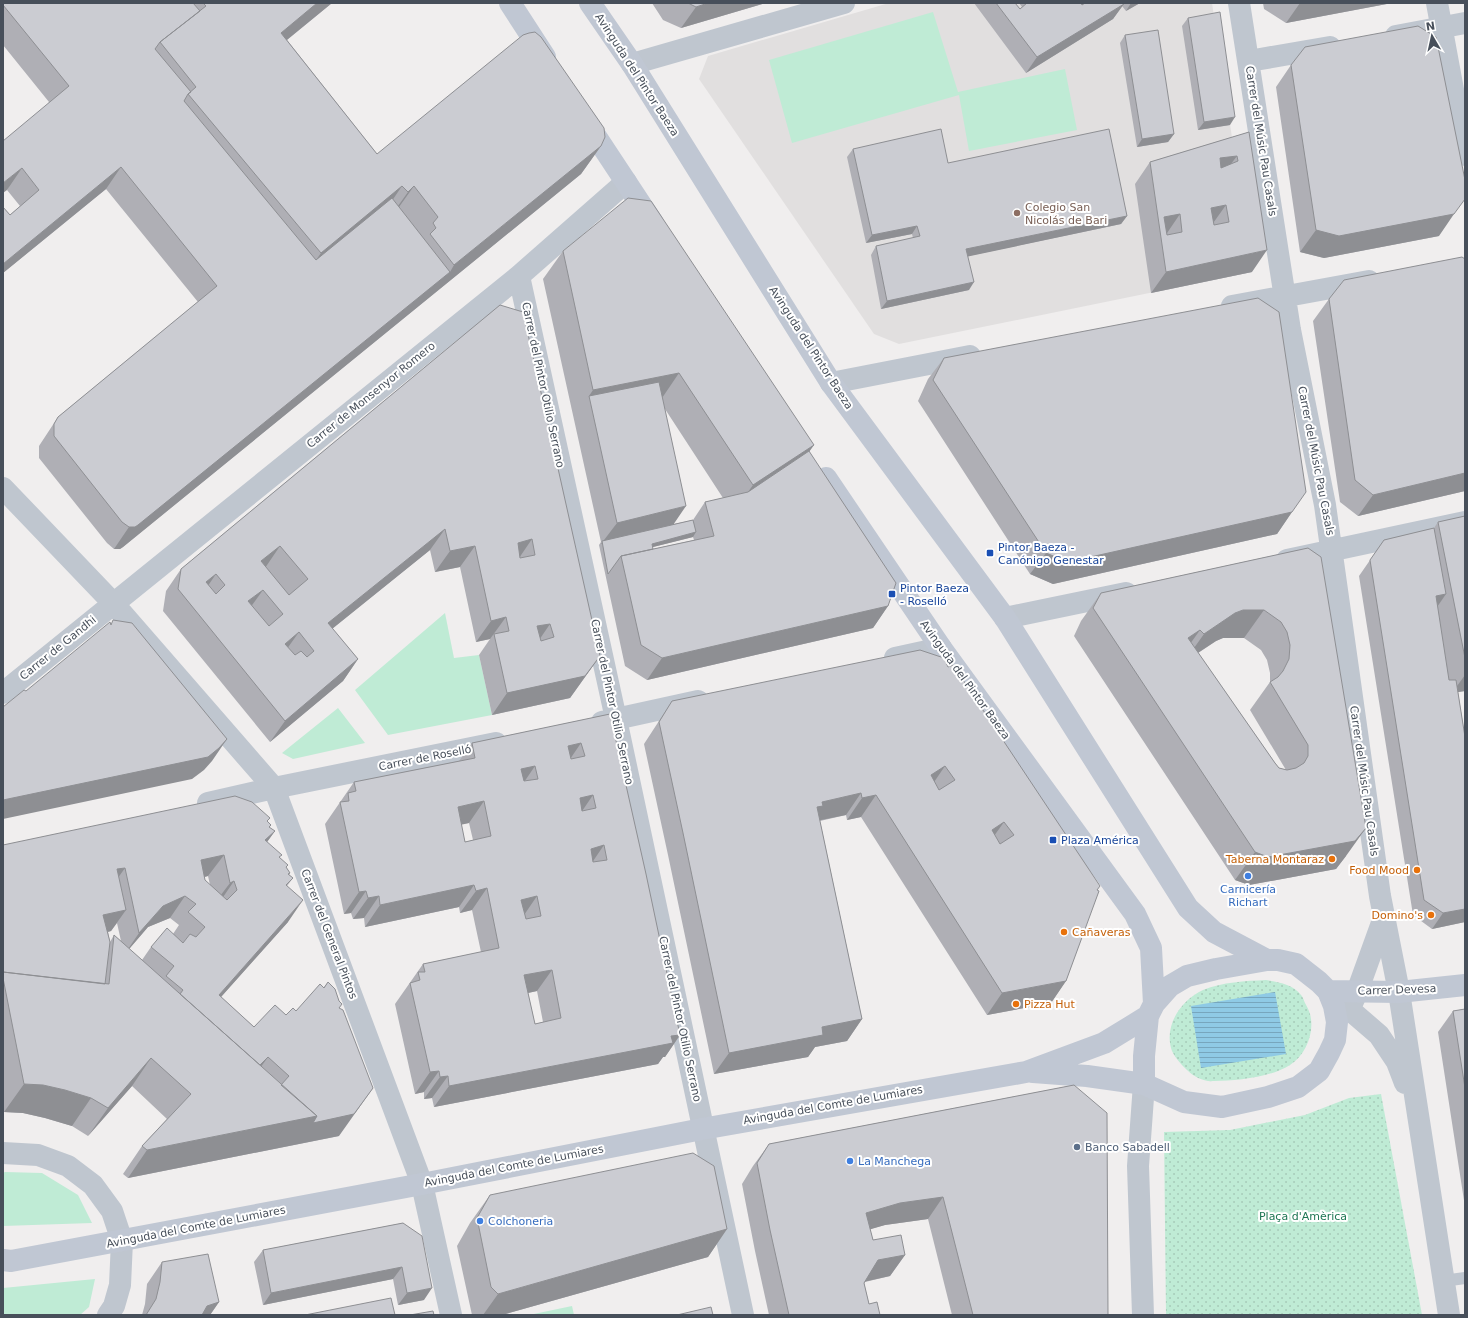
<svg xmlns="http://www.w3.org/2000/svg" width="1468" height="1318" font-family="'DejaVu Sans',sans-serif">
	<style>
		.education { fill: #e1dfdf }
		.grass { fill: url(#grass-dots) }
		.garden { fill: #bfebd5 }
		.water { fill: url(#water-rules) }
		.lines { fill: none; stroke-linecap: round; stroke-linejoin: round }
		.lane { stroke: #bfc6cf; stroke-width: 12 }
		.street { stroke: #bfc6cf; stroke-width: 22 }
		.secondary { stroke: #c0c7d3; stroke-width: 22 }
		.wall { fill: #afafb5; fill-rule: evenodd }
		.shaded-wall { fill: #8e8f93 }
		.building { fill: #cbccd2; stroke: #8e8f93; fill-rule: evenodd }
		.education-dot { fill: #8d6e63; stroke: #fff; stroke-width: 1.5 }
		.transit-dot { fill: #1a4fb4; stroke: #fff; stroke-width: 1.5 }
		.food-dot { fill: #e8710a; stroke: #fff; stroke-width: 1.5 }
		.shop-dot { fill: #3f7fe0; stroke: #fff; stroke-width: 1.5 }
		.service-dot { fill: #5c6f8a; stroke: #fff; stroke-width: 1.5 }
		.labels { text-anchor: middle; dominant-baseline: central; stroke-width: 4; stroke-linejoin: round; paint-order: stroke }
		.street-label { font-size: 11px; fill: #474f5a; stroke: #fff }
		.education-label { font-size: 11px; fill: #785e54; stroke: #fff; text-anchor: start }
		.transit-label { font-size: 11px; fill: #164399; stroke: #fff; text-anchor: start }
		.food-label { font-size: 11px; fill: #c56008; stroke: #fff; text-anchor: end }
		.shop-label { font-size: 11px; fill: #366cbe; stroke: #fff; text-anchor: start }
		.service-label { font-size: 11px; fill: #4e5e75; stroke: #fff; text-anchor: start }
		.park-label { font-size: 11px; fill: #1d7653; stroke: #fff }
	</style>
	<defs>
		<pattern id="grass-dots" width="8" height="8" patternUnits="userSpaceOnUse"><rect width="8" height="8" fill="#bfebd5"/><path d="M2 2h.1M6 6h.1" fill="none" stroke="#a6cbb9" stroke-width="1.8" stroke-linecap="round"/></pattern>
		<pattern id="water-rules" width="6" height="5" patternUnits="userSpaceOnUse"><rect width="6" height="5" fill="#8fcae5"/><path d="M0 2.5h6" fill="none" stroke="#77a6bd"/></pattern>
	</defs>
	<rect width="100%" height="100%" fill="#f0eeee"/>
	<path class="education" d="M889,3H1212L1252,272L899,344L874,334L699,79L708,56Z"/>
	<path class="grass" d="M1266,980C1278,982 1293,984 1301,995C1303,997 1304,1001 1305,1003C1307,1007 1309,1010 1310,1014C1315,1032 1306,1055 1290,1065C1272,1077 1236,1081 1214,1081C1204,1082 1194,1077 1187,1070C1182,1065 1175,1058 1172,1051C1163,1026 1181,1000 1203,990C1223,982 1245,981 1266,980Z
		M1381,1094L1422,1315H1166L1164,1132L1230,1130L1305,1115L1349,1098Z"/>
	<path class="garden" d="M933,12L958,92L1065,69L1077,130L969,151L959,95L792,143L769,60Z
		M445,613L454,658L479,655L492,715L388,735L355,690Z
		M338,708L365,743L293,759L282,753Z
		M5,1172L42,1173L78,1195L92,1223L3,1226V1173Z
		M95,1279L89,1307L80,1315H3V1288Z
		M572,1306L574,1315H529Z"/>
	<path class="water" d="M1275,992L1286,1054L1201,1068L1191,1006Z"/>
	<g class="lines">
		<path class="lane" d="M1443,1281L1465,1278"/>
		<path class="street" d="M1239,3L1290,330L1325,505L1380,896L1399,992L1449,1315
			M1437,3L1465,155
			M1396,36L1465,23
			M1249,61L1330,47
			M632,64L844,3
			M519,276L616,719L743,1315
			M1232,306L1369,281
			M831,383L970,356
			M3,488L113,603L274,788L422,1184L451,1315
			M1287,560L1465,522
			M1005,618L1126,593
			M895,658L941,648
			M3,693L519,276L626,182
			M602,722L698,701
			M208,803L274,788L496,743
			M1328,991L1379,1035L1397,1062L1405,1083
			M1350,1008L1357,992L1383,920
			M3,1153L38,1155L68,1166L93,1185L112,1211L122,1241L120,1285L114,1306L108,1315
			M1143,1315L1138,1166L1144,1084"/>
		<path class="secondary" d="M510,3L545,57
			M590,3L632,64L831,383L1005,618L1188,908L1214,932L1267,960
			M585,120L653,223
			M826,478L941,648L1135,914L1151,948L1154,1004
			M1328,991L1399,992L1465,985
			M1033,1072L1087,1076L1144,1084L1184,1102L1222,1107L1268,1097L1298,1087L1319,1071L1329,1053L1335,1040L1337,1022L1334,1006L1328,991L1319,982L1296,964L1278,960H1267L1216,969L1187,976L1170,986L1154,1004L1148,1016L1144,1056V1084
			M3,1260L11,1261L422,1184L702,1129L1026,1072L1104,1043L1148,1016"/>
	</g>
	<path class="wall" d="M3,3H332L287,40L377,154L601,146L581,174L123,547L120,549H114L107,543L39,458V446L58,417L198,302L106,189L3,273V207L10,215L20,206L7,190L49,102L3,45Z
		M652,3H766L681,28L663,20Z
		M974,3H1015L1020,9L1022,7L1019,3H1140L1126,11L1122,6L1113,19L1026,73Z
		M1263,3H1392L1286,23L1264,9Z
		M1188,18L1230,125L1198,130L1182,26Z
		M1125,35L1174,134L1168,142L1137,147L1120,43Z
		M1291,65L1439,236L1324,258L1300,252L1276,87Z
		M1249,132L1252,272L1151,293L1135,184L1150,162Z
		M853,149L948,163L1127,216L1121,224L968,256L969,290L881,309L871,255L876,246L913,238L912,234L866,243L847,157Z
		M563,251L814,445L809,451L888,606L873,628L647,680L625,666L599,545L601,542L543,279ZM665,409L723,498L705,502L693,520L674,524ZM693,537L694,540L653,549V547Z
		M1465,259V491L1358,516L1340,502L1313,321L1329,299Z
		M500,305L600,656L570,698L492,715L479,655L490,639L476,642L460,567L435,572L430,550L332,629L358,659L343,681L270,742L163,611L166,591L181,569Z
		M944,358L1292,512L1277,534L1053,584L1030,574L918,401L928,379Z
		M1465,516V691L1458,692L1465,737V922L1432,929L1413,915L1359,576L1384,540L1434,528L1438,522Z
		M1308,548L1346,856L1336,869L1249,885L1235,880L1074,636L1081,621L1101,593ZM1223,638H1244L1261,650L1267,660L1270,673V682L1250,710L1286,770L1279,768L1275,763L1198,653L1216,641Z
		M948,667L1097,890L1066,981L1051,1003L987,1015L861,817L847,820L846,815L820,821L862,1019L847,1041L815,1047L808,1057L714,1074L668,855L644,744L672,701Z
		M610,714L680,1035L665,1057H663L658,1064L434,1107L432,1098L424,1099V1092L415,1094L395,1004L423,964L481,952L472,910L460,913L459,907L365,927L364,918L353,919L351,913L344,914L325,824L354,782L459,761L472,743ZM469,823L473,840L465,842L461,824ZM537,991L543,1022L535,1024L528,993Z
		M268,822L271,825L269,828L275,831L267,842L280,858L290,873L289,875L293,878L287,886L288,922L221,997L254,1027L296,1011L324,987L328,982L339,1008V1136L128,1178L123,1174L142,1146L167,1119L132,1086L88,1136L72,1126L45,1118L23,1113L4,1112L3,1105V845ZM208,876L210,885L205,880L204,877ZM170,918L179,925L173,934L151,947L142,960L129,949L148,927ZM117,923L121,941L114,935L110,942L108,932L111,931Z
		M1465,1009V1207L1438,1032L1453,1011Z
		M1074,1085L1108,1315H952L928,1219L885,1225L870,1229L873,1240L905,1255L890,1276L865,1282L864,1283L869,1304L880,1315H769L755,1251L742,1184L753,1166L769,1144Z
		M490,1195L727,1229L708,1257L502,1315H472L457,1246L470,1223Z
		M403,1223L424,1300L398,1305L393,1279L263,1305L254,1262L263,1250Z
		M162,1262L219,1302L210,1315H142L145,1304L147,1284Z"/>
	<path class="shaded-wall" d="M317,3H332L261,61L281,33Z
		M708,3H766L681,28L696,7Z
		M1131,3H1140L1126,11Z
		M1300,3H1392L1286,23Z
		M1124,4L1113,19L1026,73L1037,57Z
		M1235,117L1230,125L1198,130L1204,122Z
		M1174,134L1168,142L1137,147L1142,139Z
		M601,146L581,174L123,547L120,549H114L129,527L450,272L454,265Z
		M1237,156L1221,177L1220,158Z
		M121,167L106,189L3,273V264Z
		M22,168L7,190L3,193V183Z
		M402,186L383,214L301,281L321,253Z
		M414,186L394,214L388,220L408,192Z
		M1226,205L1211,226V208Z
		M1180,214L1165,236L1164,217Z
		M1454,214L1439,236L1324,258L1300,252L1316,230Z
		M1127,216L1121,224L961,258L966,249Z
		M917,226L912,234L866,243L872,235Z
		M1267,250L1252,272L1151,293L1166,272Z
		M974,282L969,290L881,309L887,301Z
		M679,373L660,401L589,396L593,390Z
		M814,445L794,473L733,513L753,485Z
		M1465,473V491L1358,516L1373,495Z
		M686,506L671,528L601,544L617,523Z
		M1292,512L1277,534L1053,584L1030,574L1046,553Z
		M445,529L430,550L312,645L328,623Z
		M696,532L693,537L649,548L652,544Z
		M532,539L517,561L518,543Z
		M280,546L265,568L261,561Z
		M475,546L460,567L435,572L450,551Z
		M216,574L201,596L206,582Z
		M263,590L247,612L248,601Z
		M1446,594L1435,610L1436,596Z
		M888,606L873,628L647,680L662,658Z
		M1243,610H1264L1244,638H1223L1216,641L1184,662L1204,634L1235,613Z
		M506,617L490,639L476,642L491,621Z
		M550,624L535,646L537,626Z
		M1200,630L1180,658L1188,638Z
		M299,632L284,653L285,644Z
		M600,656L570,698L492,715L507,693Z
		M358,659L343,681L270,742L285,721Z
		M1465,675V691L1452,693Z
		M227,739L212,761L204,770L192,779L3,819V800Z
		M581,743L566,765L568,746Z
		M535,766L520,788L521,769Z
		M945,766L930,788L931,775Z
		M861,793L846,815L811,822L817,807L822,802Z
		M593,795L578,817L580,798Z
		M876,795L861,817L847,820L862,798Z
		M484,801L469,823L442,829L458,807Z
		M1004,822L989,843L992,830Z
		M1366,828L1346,856L1336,869L1249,885L1235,880L1255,852Z
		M275,831L259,853L265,840Z
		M604,845L589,867L591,849Z
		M224,855L208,876L186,882L201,860Z
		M125,868L110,889L117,869Z
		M234,881L219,903L214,904L230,883Z
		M474,885L459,907L365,927L380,905Z
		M487,888L472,910L460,913L476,891Z
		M366,891L351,913L344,914L359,892Z
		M185,896L170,918L148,927L124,955L139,933L163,906Z
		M379,896L364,918L353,919L368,898Z
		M537,896L522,918L521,900Z
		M303,900L288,922L204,1016L219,995Z
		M1465,909V922L1432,929L1443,913Z
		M126,910L111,931L88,937L103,915Z
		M552,970L537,991L509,997L524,975Z
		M1066,981L1051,1003L987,1015L1002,993Z
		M862,1019L847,1041L815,1047L808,1057L714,1074L729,1053L822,1027Z
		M680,1035L665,1057H663L658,1064L434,1107L449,1086L671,1036Z
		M268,1057L253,1078L254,1071Z
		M151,1058L132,1086L88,1136L108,1108Z
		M439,1071L424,1092L415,1094L430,1072Z
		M448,1076L432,1098L424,1099L440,1077Z
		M24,1084L43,1085L65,1090L91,1098L72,1126L45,1118L23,1113L4,1112Z
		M373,1088L339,1136L128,1178L147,1150L317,1116Z
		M943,1197L928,1219L885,1225L851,1235L866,1213L900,1203Z
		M727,1229L708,1257L502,1315H483L498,1294Z
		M905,1255L890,1276L863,1282L878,1260Z
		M402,1267L393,1279L263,1305L271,1293Z
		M432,1288L424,1300L398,1305L407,1293Z
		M219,1302L210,1315H201L207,1306Z"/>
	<path class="building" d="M3,3H193L200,11L160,42L155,49L191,92L188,94L184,101L316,260L392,198L450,272L138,525L135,527H129L122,522L54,436V424L58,417L217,286L121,167L3,264V207L10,215L39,190L22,168L3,183V141L69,86L3,5Z
		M203,3H317L281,33L377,154L523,35L529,33L535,32L541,37L604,128L605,137L601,146L454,265L430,234L436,228L433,223L438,217L414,186L408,192L402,186L321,253L188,94L196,87L160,42L206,6Z
		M688,3H708L696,7Z
		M996,3H1015L1020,9L1027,3H1081L1082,5L1085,3H1124V4L1037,57Z
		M1220,12L1235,117L1204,122L1188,18Z
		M1418,26L1436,37L1465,180V199L1454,214L1339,236L1316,230L1291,65L1305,47Z
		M1158,30L1174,134L1142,139L1125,35Z
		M941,129L948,163L1109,129L1127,216L966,249L974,282L887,301L876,246L920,236L917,226L872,235L853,149Z
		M1249,132L1267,250L1166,272L1150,162ZM1237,156L1238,161L1221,168L1220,158ZM1226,205L1229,222L1214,225L1211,208ZM1180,214L1182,232L1167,235L1164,217Z
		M628,198L651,201L814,445L753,485L679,373L593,390L563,251Z
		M1462,257L1465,259V473L1373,495L1355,480L1329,299L1344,280Z
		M1258,298L1279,312L1306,492L1292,512L1068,562L1046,553L933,380L944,358Z
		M500,305L523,312L600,656L585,676L507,693L494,634L509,631L506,617L491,621L475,546L450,551L445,529L328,623L358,659L285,721L178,589L181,569ZM532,539L535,555L520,558L518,543ZM280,546L308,579L289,595L261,561ZM216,574L225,585L216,594L206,582ZM263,590L283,614L269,626L248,601ZM550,624L554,637L541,641L537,626ZM299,632L314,651L307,657L301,651L295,655L285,644Z
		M659,382L686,506L617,523L589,396Z
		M809,451L896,583L888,606L662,658L641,645L621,556L714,536L705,502L748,492Z
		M1465,516V658L1438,522Z
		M693,520L696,532L652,544L653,549L621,556L608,574L602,541Z
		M1434,528L1446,594L1436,596L1449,680H1456L1465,737V909L1443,913L1424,900L1370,560L1384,540Z
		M1308,548L1321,557L1366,828L1355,841L1268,857L1255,852L1093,608L1101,593ZM1243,610H1264L1281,622L1287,632L1290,645L1289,659L1283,671L1278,677L1270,682L1308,745V756L1304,763L1296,768L1287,770L1279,768L1275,763L1188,638L1200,630L1204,634L1235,613Z
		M113,620L132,623L227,739L219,748L208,757L3,800V707L24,690L26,691L110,622L111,625Z
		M920,650L944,658L948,667L953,665L1100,886L1097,890L1099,891L1066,981L1002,993L876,795L862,798L861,793L822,802L823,806L817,807L862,1019L822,1027L823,1035L729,1053L683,833L659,722L672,701ZM945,766L955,780L939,790L931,775ZM1004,822L1014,835L1000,844L992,830Z
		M610,714L646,874L680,1035L671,1036L673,1043L449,1086L448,1076L440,1077L439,1071L430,1072L410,983L420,980L418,972H425L423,964L499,948L487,888L476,891L474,885L380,905L379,896L368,898L366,891L359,892L340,802L349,801L348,793L356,791L354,782L475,758L472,743ZM581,743L585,756L571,759L568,746ZM535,766L538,779L524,781L521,769ZM593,795L596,808L582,811L580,798ZM484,801L491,836L465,842L458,807ZM604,845L607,860L593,862L591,849ZM537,896L541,916L526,919L521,900ZM552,970L561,1018L535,1024L524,975Z
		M235,796L252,802L270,818L267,821L271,825L269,827L275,831L265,840L282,855L279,857L288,865L286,867L290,873L288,874L293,878L286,885L303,900L219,995L254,1027L275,1005L286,1015L293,1008L296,1011L320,984L324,988L328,982L335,989L339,1001L342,1004L339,1008L343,1010L373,1088L354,1114L313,1123L317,1116L281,1085L289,1076L268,1057L260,1065L180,994L183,990L166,976L174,966L151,947L167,928L183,943L190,934L196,937L205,927L188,912L196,904L185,896L163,906L139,933L125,868L117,869L126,910L103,915L110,942L105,984L3,972V845ZM224,855L230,883L234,881L237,890L227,900L205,880L201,860Z
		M114,935L317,1116L147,1150L142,1146L191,1094L151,1058L108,1108L91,1098L65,1090L43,1085L24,1084L3,978V972L109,984Z
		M1465,1009V1088L1453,1011Z
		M1074,1085L1107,1113L1108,1315H973L943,1197L900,1203L866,1213L873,1240L901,1235L905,1255L878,1260L864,1283L869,1304L877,1302L880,1315H789L770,1230L757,1163L769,1144Z
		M693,1153L714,1166L727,1229L498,1294L491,1287L477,1218L490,1195Z
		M403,1223L422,1236L432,1288L407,1293L402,1267L271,1293L263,1250Z
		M208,1254L219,1302L207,1306L202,1315H146L156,1299L160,1282L162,1262Z
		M391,1298L395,1315H305Z
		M711,1307L713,1315H677Z
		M433,1311L434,1315H410Z"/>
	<circle class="education-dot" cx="1017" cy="213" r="4"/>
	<g class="transit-dot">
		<rect x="986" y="549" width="8" height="8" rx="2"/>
		<rect x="888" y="590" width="8" height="8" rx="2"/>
		<rect x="1049" y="836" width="8" height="8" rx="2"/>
	</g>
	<g class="food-dot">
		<circle cx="1332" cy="859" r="4"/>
		<circle cx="1417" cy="870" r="4"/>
		<circle cx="1431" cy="915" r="4"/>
		<circle cx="1064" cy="932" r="4"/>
		<circle cx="1016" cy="1004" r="4"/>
	</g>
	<g class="shop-dot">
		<circle cx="1248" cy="876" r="4"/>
		<circle cx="850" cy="1161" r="4"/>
		<circle cx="480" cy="1221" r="4"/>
	</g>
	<circle class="service-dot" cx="1077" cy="1147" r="4"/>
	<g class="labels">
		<g class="street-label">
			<text transform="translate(637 75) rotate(57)">Avinguda del Pintor Baeza</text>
			<text transform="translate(1261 141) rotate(81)">Carrer del Músic Pau Casals</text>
			<text transform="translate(811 348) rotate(57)">Avinguda del Pintor Baeza</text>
			<text transform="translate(543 385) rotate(78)">Carrer del Pintor Otilio Serrano</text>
			<text transform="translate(371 395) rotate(-39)">Carrer de Monsenyor Romero</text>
			<text transform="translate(1316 461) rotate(79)">Carrer del Músic Pau Casals</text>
			<text transform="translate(58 648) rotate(-39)">Carrer de Gandhi</text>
			<text transform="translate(965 680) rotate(54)">Avinguda del Pintor Baeza</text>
			<text transform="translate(612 702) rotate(78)">Carrer del Pintor Otilio Serrano</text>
			<text transform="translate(425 758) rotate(-11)">Carrer de Roselló</text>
			<text transform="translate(1364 781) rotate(82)">Carrer del Músic Pau Casals</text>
			<text transform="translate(329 934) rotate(69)">Carrer del General Pintos</text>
			<text transform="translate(1397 990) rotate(-2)">Carrer Devesa</text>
			<text transform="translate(680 1019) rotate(78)">Carrer del Pintor Otilio Serrano</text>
			<text transform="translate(833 1105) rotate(-10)">Avinguda del Comte de Lumiares</text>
			<text transform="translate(514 1166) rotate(-11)">Avinguda del Comte de Lumiares</text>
			<text transform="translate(196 1227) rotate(-11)">Avinguda del Comte de Lumiares</text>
		</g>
		<g class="education-label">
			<text x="1025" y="207">Colegio San<tspan x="1025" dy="13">Nicolás de Bari</tspan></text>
		</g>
		<g class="transit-label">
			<text x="998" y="547">Pintor Baeza -<tspan x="998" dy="13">Canónigo Genestar</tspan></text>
			<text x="900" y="588">Pintor Baeza<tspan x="900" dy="13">- Roselló</tspan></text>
			<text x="1061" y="840">Plaza América</text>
		</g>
		<g class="food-label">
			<text x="1324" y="859">Taberna Montaraz</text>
			<text x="1409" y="870">Food Mood</text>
			<text x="1423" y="915">Domino's</text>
			<text x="1072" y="932" text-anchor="start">Cañaveras</text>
			<text x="1024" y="1004" text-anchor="start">Pizza Hut</text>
		</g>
		<g class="shop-label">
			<text x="1248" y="889" text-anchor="middle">Carnicería<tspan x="1248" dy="13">Richart</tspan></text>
			<text x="858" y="1161">La Manchega</text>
			<text x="488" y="1221">Colchoneria</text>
		</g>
		<g class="service-label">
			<text x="1085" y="1147">Banco Sabadell</text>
		</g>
		<g class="park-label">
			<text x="1303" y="1216">Plaça d'Amèrica</text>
		</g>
	</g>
	<rect width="1468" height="1318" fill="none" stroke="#474f5a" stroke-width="8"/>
	<g transform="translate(1432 36) rotate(351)" stroke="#ffffff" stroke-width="3" paint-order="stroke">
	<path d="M0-3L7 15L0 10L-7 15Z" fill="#474f5a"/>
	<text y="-6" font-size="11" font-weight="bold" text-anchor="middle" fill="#474f5a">N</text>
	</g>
</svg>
